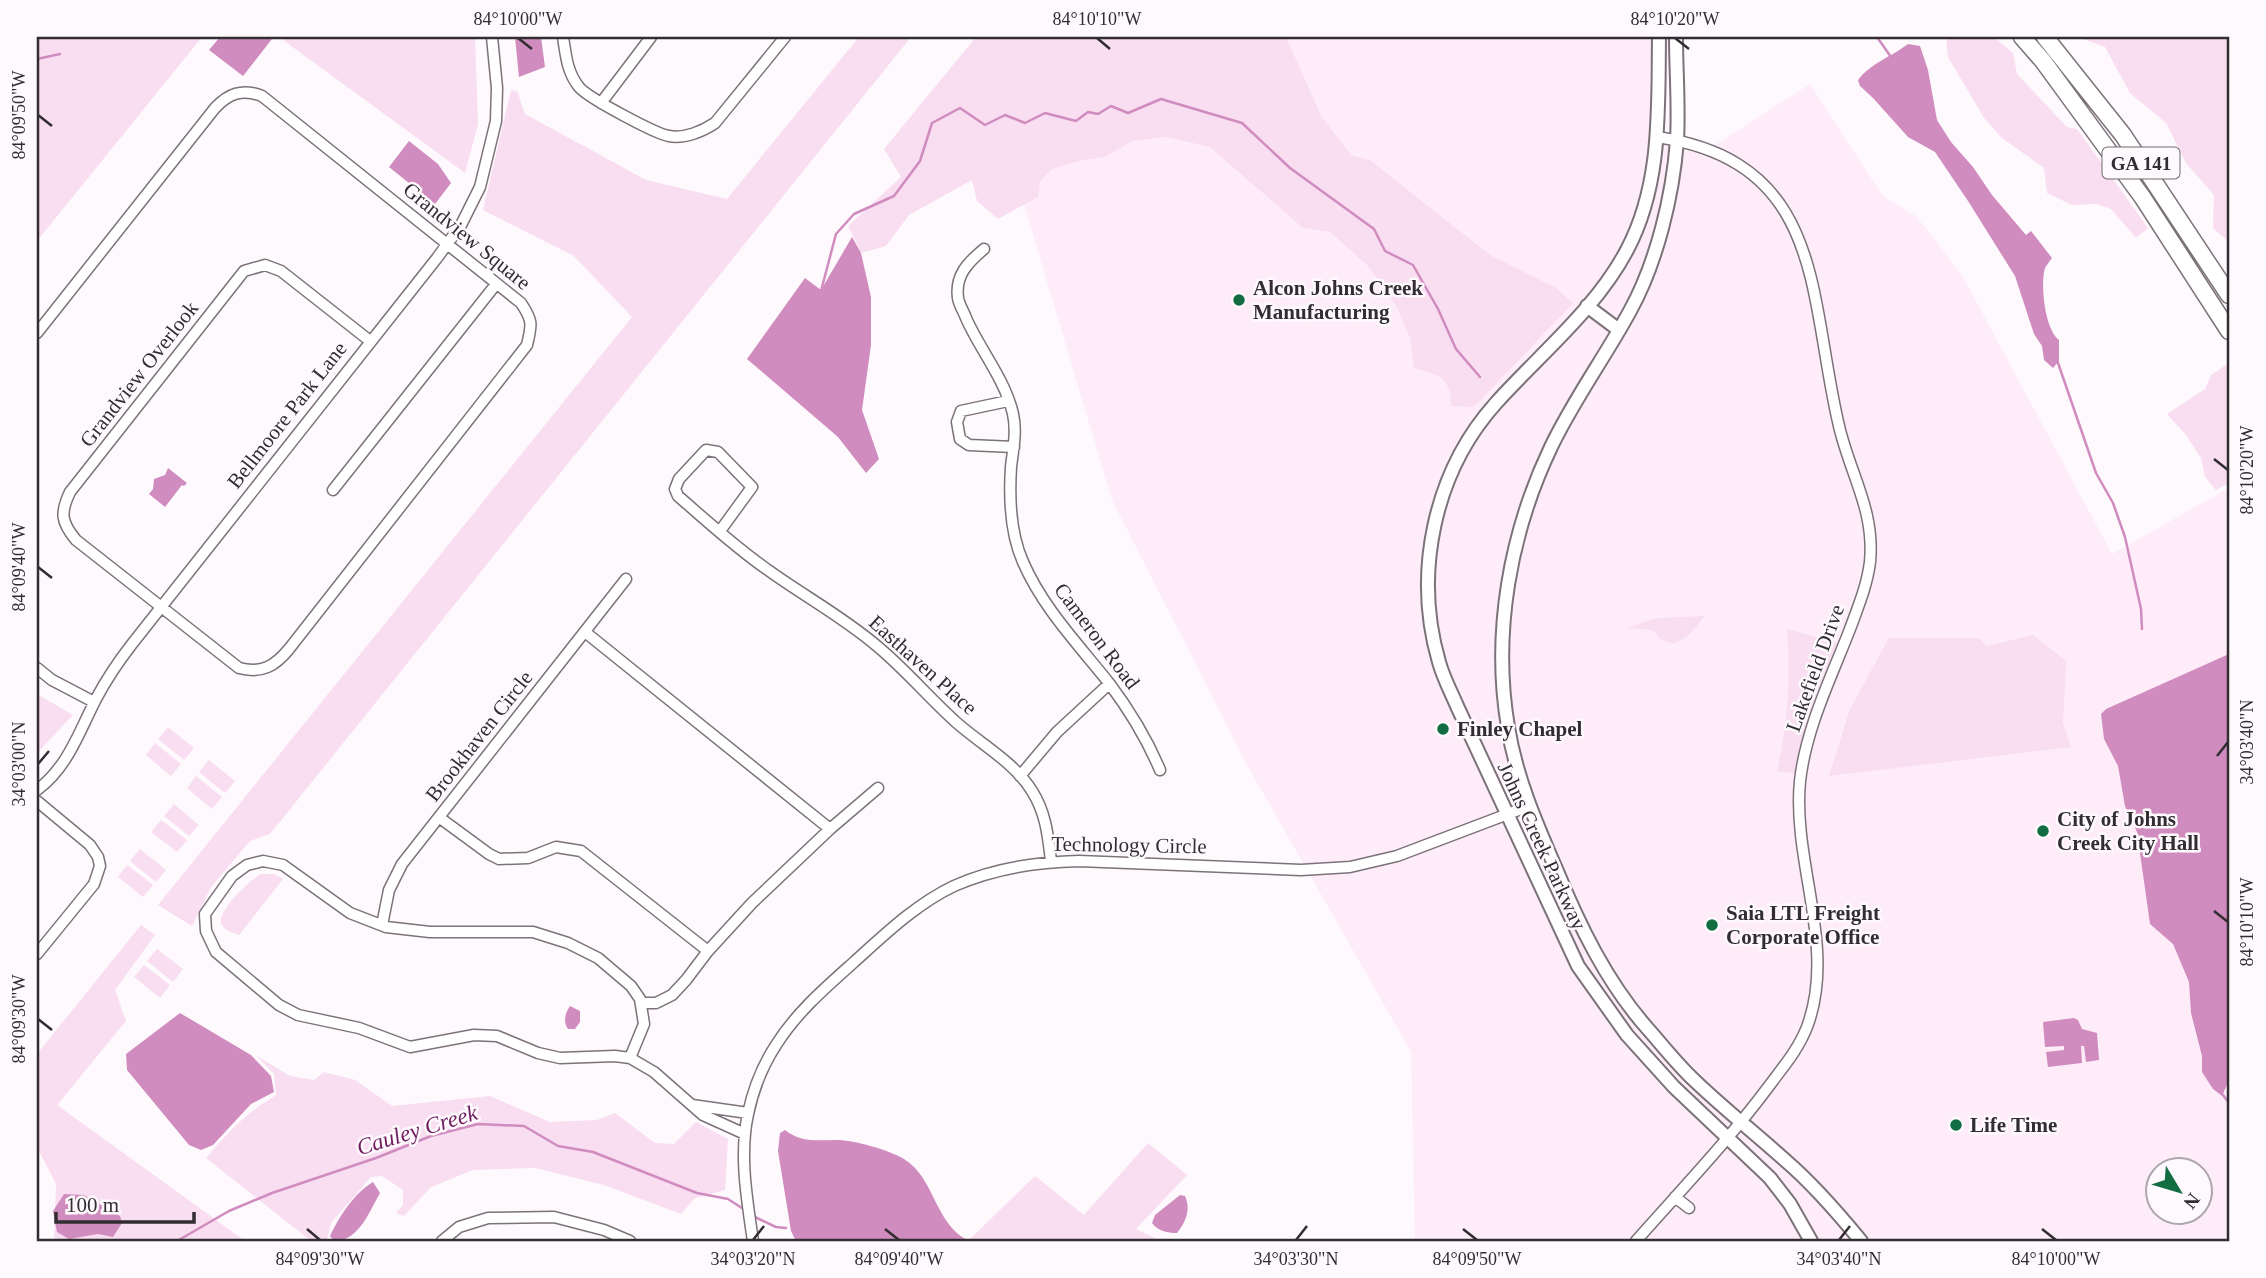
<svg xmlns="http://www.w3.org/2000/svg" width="2266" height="1278" font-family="'Times New Roman',serif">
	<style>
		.built { fill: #ffecf9; fill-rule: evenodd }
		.green { fill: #f9ddf1 }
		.water { fill: #d08cbf }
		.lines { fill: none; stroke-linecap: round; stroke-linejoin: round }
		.stream { stroke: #d08cbf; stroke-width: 2.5 }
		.minor-casing { stroke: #7c7279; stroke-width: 13 }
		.tertiary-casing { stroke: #7c7279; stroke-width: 16 }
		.trunk-casing { stroke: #7c7279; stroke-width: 19 }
		.minor { stroke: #fff; stroke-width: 10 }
		.tertiary { stroke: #fff; stroke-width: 12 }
		.trunk { stroke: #fff; stroke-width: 16 }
		.ticks { fill: none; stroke: #312d30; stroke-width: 2.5 }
		.poi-dot { fill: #126e42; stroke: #fef9fd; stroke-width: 2.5 }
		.labels { text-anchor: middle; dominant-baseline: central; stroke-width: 5; stroke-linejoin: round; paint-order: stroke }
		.shield { fill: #fef9fd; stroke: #6e6a6e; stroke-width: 2 }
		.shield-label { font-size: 19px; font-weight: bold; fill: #312d30 }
		.street-label { font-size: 21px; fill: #312d30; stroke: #fef9fd }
		.poi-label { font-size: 21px; font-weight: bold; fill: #312d30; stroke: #fef9fd; text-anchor: start }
		.water-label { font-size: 23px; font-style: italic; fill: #6d1d5f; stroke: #fef9fd }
		.neatline { fill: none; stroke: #312d30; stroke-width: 2.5 }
		.ticks-label { font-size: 18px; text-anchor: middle; fill: #312d30 }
	</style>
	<rect width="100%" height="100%" fill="#fef9fd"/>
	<path class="built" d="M1097,37H1669L1661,145L1701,154L1810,84L1882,195L1917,217L1962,275L2112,554L2229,488V1241H1415L1411,1052L1247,765L1112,500L1023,201ZM2158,1170H2200V1212H2158Z"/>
	<path class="green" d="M37,37H202L37,241Z
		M279,37H475L478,124L465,173Z
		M859,37H911L270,834L250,841L211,887L192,926L158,905L632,317L574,256L483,210L511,90L517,91L525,114L646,180L727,199Z
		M976,37H1286L1321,116L1352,156L1370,160L1490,255L1556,288L1573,303L1474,407L1451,406C1451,377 1439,375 1414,368L1410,338L1397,307L1368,266L1330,232L1303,228L1210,147L1166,137L1132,141L1105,157L1083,160L1052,169L1040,181L1038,197L998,219L977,201L972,180L909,215L886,246L861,253L848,226L901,177L884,149Z
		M1946,37H1994L2013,53L2017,74L2067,127L2077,129L2148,228L2136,238L2111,209L2097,204L2072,205L2047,193L2044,168L2002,138L1984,118L1948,57Z
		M2078,37H2229V242L2213,228L2214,195L2186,163L2166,123L2130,93L2105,47Z
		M2229,363V483L2216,490L2205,477L2201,458L2186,435L2167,414L2205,389L2211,375Z
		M1705,616L1688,636L1674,644L1660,639L1653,630L1627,628L1656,618Z
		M1787,629L1837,643L1806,720L1795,774L1777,771C1788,724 1791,677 1787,629Z
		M2033,635L2066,661L2063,723L2071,747L1829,776L1850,709L1889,638H1979L1987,646Z
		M37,694L73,715L37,753Z
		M168,727L194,748L184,760L158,739Z
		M155,743L181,764L171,776L146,755Z
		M209,760L235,781L225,793L199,772Z
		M196,776L222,797L212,809L187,788Z
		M174,804L199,825L189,836L164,816Z
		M161,820L187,840L177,852L151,832Z
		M140,849L166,870L156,882L130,861Z
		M127,865L153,885L143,897L118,877Z
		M261,874H274L283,879L239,935C232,932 222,930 221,922C220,908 250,880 261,874Z
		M141,925L155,935L115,990L126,1021L57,1105L245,1241H54L56,1184L37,1147V1054Z
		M157,949L183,969L173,982L147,961Z
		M144,965L170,985L160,998L134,977Z
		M257,1056L290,1076L314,1080L324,1072L355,1080L392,1106L490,1096L550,1122L597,1120L615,1113L655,1143L674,1144L696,1122L728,1139L725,1190L695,1198L681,1214L604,1185L535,1168L473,1170L431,1187L404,1216L396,1213L403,1205V1190L382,1176L371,1177L331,1223L327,1240L311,1241L206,1158C230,1130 244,1115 276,1095L274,1074Z
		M1148,1143L1187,1175L1136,1229L1161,1241H968L1035,1176L1084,1215Z"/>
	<path class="water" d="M220,37H269L272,39L243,76L209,50Z
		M515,37H541L545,67L519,77Z
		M1908,44L1920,46L1928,70L1937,120L1951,142L1973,167L1992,195L2026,235L2031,231L2052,258C2051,259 2045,268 2045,268C2040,285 2045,330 2059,340V361L2053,368L2044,360L2042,346L2034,334L2015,276L1968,201L1935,152L1908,137L1873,98L1860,86L1858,80C1871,63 1891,57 1908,44Z
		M409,141L438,164L451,183L435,204L389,167Z
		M852,237L861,253L871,297V345L862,410L879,459L866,473L838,437L747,359L805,278L821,290Z
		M168,468L187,483L184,486L182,485L165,507L149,494L153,489L154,479L165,475Z
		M2229,654V1080L2222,1096L2213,1089L2202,1072V1056L2191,1013L2189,982L2173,944L2150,924L2137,832L2125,806L2118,766L2104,739L2101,714L2106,709Z
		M570,1006L580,1011V1022L575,1029H568C563,1022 565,1013 570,1006Z
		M180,1013L251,1055L271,1076L274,1092L251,1104L213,1145L201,1150L189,1145L127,1070L126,1054Z
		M2074,1018L2078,1020L2082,1029L2097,1033L2099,1060L2086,1062L2084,1046H2081L2082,1063L2048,1067L2046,1052L2064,1050V1046L2045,1047L2043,1022Z
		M785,1130C801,1143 818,1140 837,1140C854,1140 889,1150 904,1159C936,1179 934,1224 969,1241H796L791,1231L778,1151L780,1133Z
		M373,1182L380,1193C369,1212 359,1241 334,1241L330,1236C339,1217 354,1193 373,1182Z
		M64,1194L84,1195L120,1216L122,1223L113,1237L98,1234L69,1239L57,1232L53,1211Z
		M1180,1195L1185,1196C1191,1209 1186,1222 1177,1233C1167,1233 1158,1231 1152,1223L1155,1215Z"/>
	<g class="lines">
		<path class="stream" d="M1877,37L1891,57
			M37,59L60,54
			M821,291L836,234L854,214L894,196L920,161L932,123L960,108L985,125L1005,115L1025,123L1045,113L1076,121L1088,112L1098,114L1111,106L1128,113L1161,99L1242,123L1290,168L1374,229L1385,251L1413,265L1438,309L1456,349L1480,377
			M2057,360L2096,473L2113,503L2125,537L2141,609L2142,629
			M2223,1095L2229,1103
			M753,1216L776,1227L786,1228
			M177,1241L229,1211L272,1193L376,1158L431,1136L478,1124L524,1126L558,1146L593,1152L697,1193L728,1199L745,1210"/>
		<defs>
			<path id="minor" d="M563,37C566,56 567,72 579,87C588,98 656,134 669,136C685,139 703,131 715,123L785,37
				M601,103L651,37
				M984,249C967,263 955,276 958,298C959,305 964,312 966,318C980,350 1005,379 1013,414C1017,432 1013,449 1011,467C1009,498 1010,533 1023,562C1043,608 1078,644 1109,683C1130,711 1147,739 1160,770
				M37,333L215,108C228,94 242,88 262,96L521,303C533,321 532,324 527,345L289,649C275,666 262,674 239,668L76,540C61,522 60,513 70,492L244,271L265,265L281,271L370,341
				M1008,401L961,411L957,422L960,439L969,445L1014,447
				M333,490L493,288
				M720,531L752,487L718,452L706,450L679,479L675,489L678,496C707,521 736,548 768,570C804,596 843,617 877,646C906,670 929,698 957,723C982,745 1014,762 1032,791C1046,813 1048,836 1051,861
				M585,632L830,829
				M37,668L52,680L94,702
				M1020,776L1057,732L1109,684
				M37,790C68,767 79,732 96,699C106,680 118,662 132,644L437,258L461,225L480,187L496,121L497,88L492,37
				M37,801L90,845L98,857L100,866L94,884L37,954
				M440,818L489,854L499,859L528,858L556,847L581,851L708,951
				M382,925L389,890L402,864L626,579
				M641,1003H656L672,995L686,980L708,951L752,903L830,829L878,788
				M630,1058L644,1024L640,999L631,986L598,958L568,943L533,932H430L386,927L350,913L283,865L263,861L247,865L232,876L205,914L206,931L216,952L279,1005L298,1015L359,1028L410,1047L474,1035L497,1036L538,1053L560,1058L615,1056L630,1058L654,1072L703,1115L745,1134
				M692,1105L748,1113
				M1675,1197L1689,1208
				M442,1241L459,1227L488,1218L554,1217L604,1230L630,1241
				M753,1241C747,1200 739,1155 748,1114C753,1090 763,1065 776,1045C796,1013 825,988 853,963C884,935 916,904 954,886C994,868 1036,862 1079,861L1301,870L1350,867L1397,856L1529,806
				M1636,1241C1681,1190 1728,1141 1769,1086C1783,1067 1798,1050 1807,1027C1837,947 1792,863 1800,781C1806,728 1831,678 1850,629C1858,607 1867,586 1870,562C1875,510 1850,474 1839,426C1808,296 1826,162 1657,137"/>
			<path id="tertiary" d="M1659,37C1658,109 1662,184 1627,250C1596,309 1540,354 1496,403C1434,472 1413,573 1439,662C1443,677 1451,692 1457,706L1578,966L1627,1035L1674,1087L1770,1178L1790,1204L1811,1241
				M1676,37C1676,71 1679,106 1677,140C1673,195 1657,262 1630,311C1605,357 1574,399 1551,447C1510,533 1492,633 1508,727C1516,777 1536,823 1556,869C1579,925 1607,983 1648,1029C1663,1046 1677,1064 1694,1080C1723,1108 1756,1134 1786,1161C1814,1185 1838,1213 1861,1241
				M1587,306L1619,330"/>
			<path id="trunk" d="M2022,37L2043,61L2143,198L2229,331
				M2045,37L2123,135L2229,295"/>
		</defs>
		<use href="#minor" class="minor-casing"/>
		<use href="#tertiary" class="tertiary-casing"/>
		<use href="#trunk" class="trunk-casing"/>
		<use href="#minor" class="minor"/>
		<use href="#tertiary" class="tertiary"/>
		<use href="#trunk" class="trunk"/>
	</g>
	<path class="ticks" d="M518,38L532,49M1097,38L1110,49M1675,38L1689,49M38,115L52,126M2214,459L2228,470M38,567L52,578M2217,756L2228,742M38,764L49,751M2214,911L2228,922M38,1019L52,1030M307,1229L320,1240M885,1229L899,1240M1463,1229L1477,1240M2042,1229L2056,1240M753,1240L764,1226M1296,1240L1307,1226M1839,1240L1850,1226"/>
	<g class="poi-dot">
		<circle cx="1239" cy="300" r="7"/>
		<circle cx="1443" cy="729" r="7"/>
		<circle cx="2043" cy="831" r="7"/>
		<circle cx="1712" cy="925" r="7"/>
		<circle cx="1956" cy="1125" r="7"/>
	</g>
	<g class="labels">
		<rect class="shield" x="2102.5" y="147.5" width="77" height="31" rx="5"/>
		<g class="shield-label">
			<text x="2141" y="163">GA 141</text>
		</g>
		<g class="street-label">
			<text transform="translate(467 236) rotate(39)">Grandview Square</text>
			<text transform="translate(139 374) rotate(-52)">Grandview Overlook</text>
			<text transform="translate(287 415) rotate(-52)">Bellmoore Park Lane</text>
			<text transform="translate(1097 636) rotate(53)">Cameron Road</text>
			<text transform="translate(923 665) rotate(42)">Easthaven Place</text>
			<text transform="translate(1815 668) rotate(-70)">Lakefield Drive</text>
			<text transform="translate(479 736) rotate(-52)">Brookhaven Circle</text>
			<text transform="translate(1129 845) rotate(1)">Technology Circle</text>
			<text transform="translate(1542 846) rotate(65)">Johns Creek Parkway</text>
		</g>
		<g class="poi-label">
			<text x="1253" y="288">Alcon Johns Creek<tspan x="1253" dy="24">Manufacturing</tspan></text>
			<text x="1457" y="729">Finley Chapel</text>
			<text x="2057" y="819">City of Johns<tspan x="2057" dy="24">Creek City Hall</tspan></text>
			<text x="1726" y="913">Saia LTL Freight<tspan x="1726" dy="24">Corporate Office</tspan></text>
			<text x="1970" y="1125">Life Time</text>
		</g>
		<g class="water-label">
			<text transform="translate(417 1130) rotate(-17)">Cauley Creek</text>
		</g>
	</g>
	<rect width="2266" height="1278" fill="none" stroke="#fef9fd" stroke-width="77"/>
	<g transform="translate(2179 1191) rotate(128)"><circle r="33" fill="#fef9fd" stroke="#aca7ab" stroke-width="2"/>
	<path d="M0-5L12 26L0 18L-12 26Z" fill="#126e42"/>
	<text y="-10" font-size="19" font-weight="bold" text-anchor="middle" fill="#312d30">N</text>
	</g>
	<path d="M56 1212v10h138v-10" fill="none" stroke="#312d30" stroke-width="3.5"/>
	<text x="66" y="1212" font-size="21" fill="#312d30" stroke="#fef9fd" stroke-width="5" paint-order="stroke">100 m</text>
	<rect x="38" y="38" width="2190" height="1202" class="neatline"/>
	<g class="ticks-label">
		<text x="518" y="25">84°10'00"W</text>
		<text x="1097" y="25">84°10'10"W</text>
		<text x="1675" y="25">84°10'20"W</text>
		<text transform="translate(19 115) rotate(-90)" y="6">84°09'50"W</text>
		<text transform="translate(2247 470) rotate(-90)" y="6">84°10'20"W</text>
		<text transform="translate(19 567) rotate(-90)" y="6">84°09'40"W</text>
		<text transform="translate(2247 742) rotate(-90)" y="6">34°03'40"N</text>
		<text transform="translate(19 764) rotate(-90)" y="6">34°03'00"N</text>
		<text transform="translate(2247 922) rotate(-90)" y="6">84°10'10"W</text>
		<text transform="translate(19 1019) rotate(-90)" y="6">84°09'30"W</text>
		<text x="320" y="1265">84°09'30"W</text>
		<text x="753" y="1265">34°03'20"N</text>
		<text x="899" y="1265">84°09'40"W</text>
		<text x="1296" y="1265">34°03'30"N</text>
		<text x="1477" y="1265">84°09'50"W</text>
		<text x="1839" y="1265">34°03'40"N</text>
		<text x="2056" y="1265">84°10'00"W</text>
	</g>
</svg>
